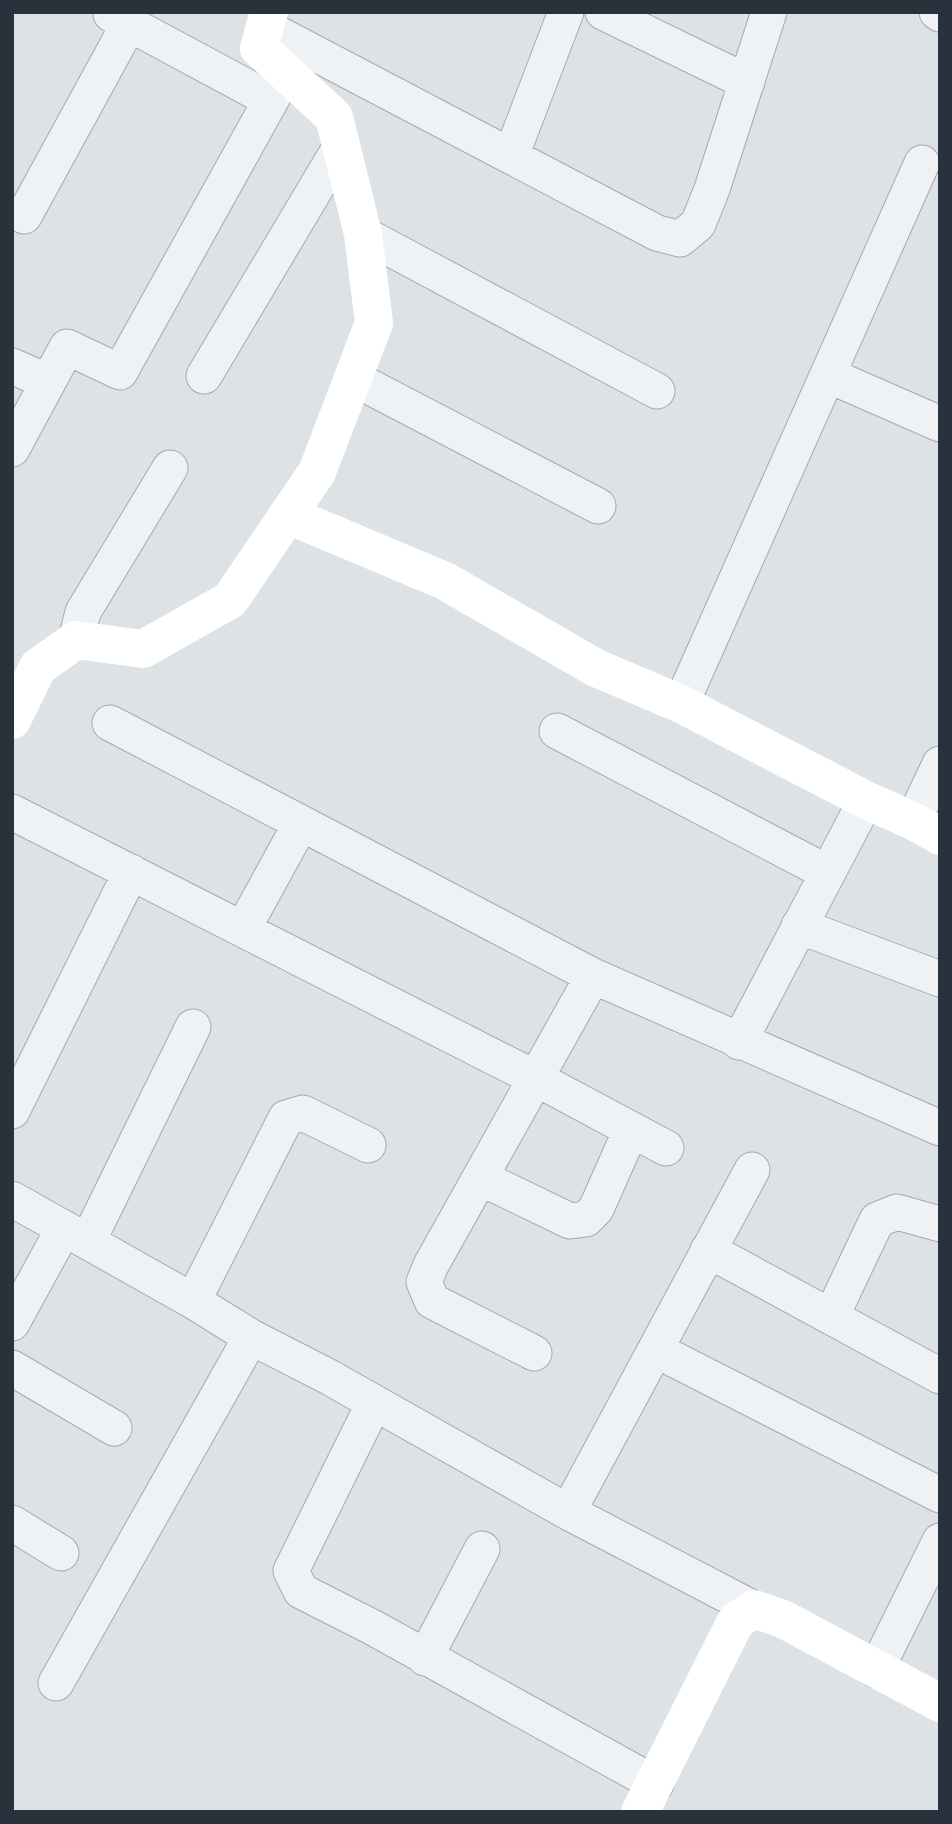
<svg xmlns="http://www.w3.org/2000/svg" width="952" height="1824" font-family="'Fira Sans',sans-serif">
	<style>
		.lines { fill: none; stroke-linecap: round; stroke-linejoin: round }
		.street-casing { stroke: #a3aab0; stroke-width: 37 }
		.street { stroke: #eff2f5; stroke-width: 35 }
		.secondary { stroke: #fff; stroke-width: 38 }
	</style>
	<rect width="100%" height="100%" fill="#dde2e6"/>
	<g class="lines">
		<defs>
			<path id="street" d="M603,12L747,82
				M937,12L940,14
				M111,14L271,100
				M265,27L657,233L680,239L698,224L712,189L769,12
				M511,156L566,12
				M24,216L129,24
				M363,234L657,391
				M12,366L48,382
				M828,375L940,424
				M204,376L341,146
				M353,378L598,506
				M12,449L67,347L120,372L286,73
				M76,640L83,612L170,468
				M681,704L922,163
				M110,723L301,823
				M557,731L828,873
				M12,812L537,1079L666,1148
				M913,821L940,764
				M799,926L940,979
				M243,929L301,823L593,976L940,1128
				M739,1042L866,800
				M12,1111L131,872
				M481,1178L570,1221L586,1219L596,1209L631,1130
				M12,1199L193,1301L251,1337L329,1377L568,1512L754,1609
				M88,1241L193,1027
				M708,1250L940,1376
				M193,1301L286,1118L303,1113L368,1145
				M831,1317L877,1220L897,1212L940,1224
				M12,1323L64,1228
				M656,1350L940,1495
				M534,1353L432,1301L424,1282L431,1265L593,976
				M12,1368L114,1428
				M374,1403L291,1571L301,1591L372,1627L656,1784
				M568,1512L752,1170
				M12,1523L61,1553
				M425,1658L482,1549
				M876,1670L940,1541
				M56,1683L251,1337"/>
		</defs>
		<use href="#street" class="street-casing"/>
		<use href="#street" class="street"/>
		<path class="secondary" d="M288,515L445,581L596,668L681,704L866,800L913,821L940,836
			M12,720L38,667L76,640L143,649L230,600L317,472L374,323L363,234L334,117L259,48L269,12
			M640,1812L736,1621L754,1609L783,1619L940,1703"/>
	</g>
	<rect width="952" height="1824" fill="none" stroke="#27323c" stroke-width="28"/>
</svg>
